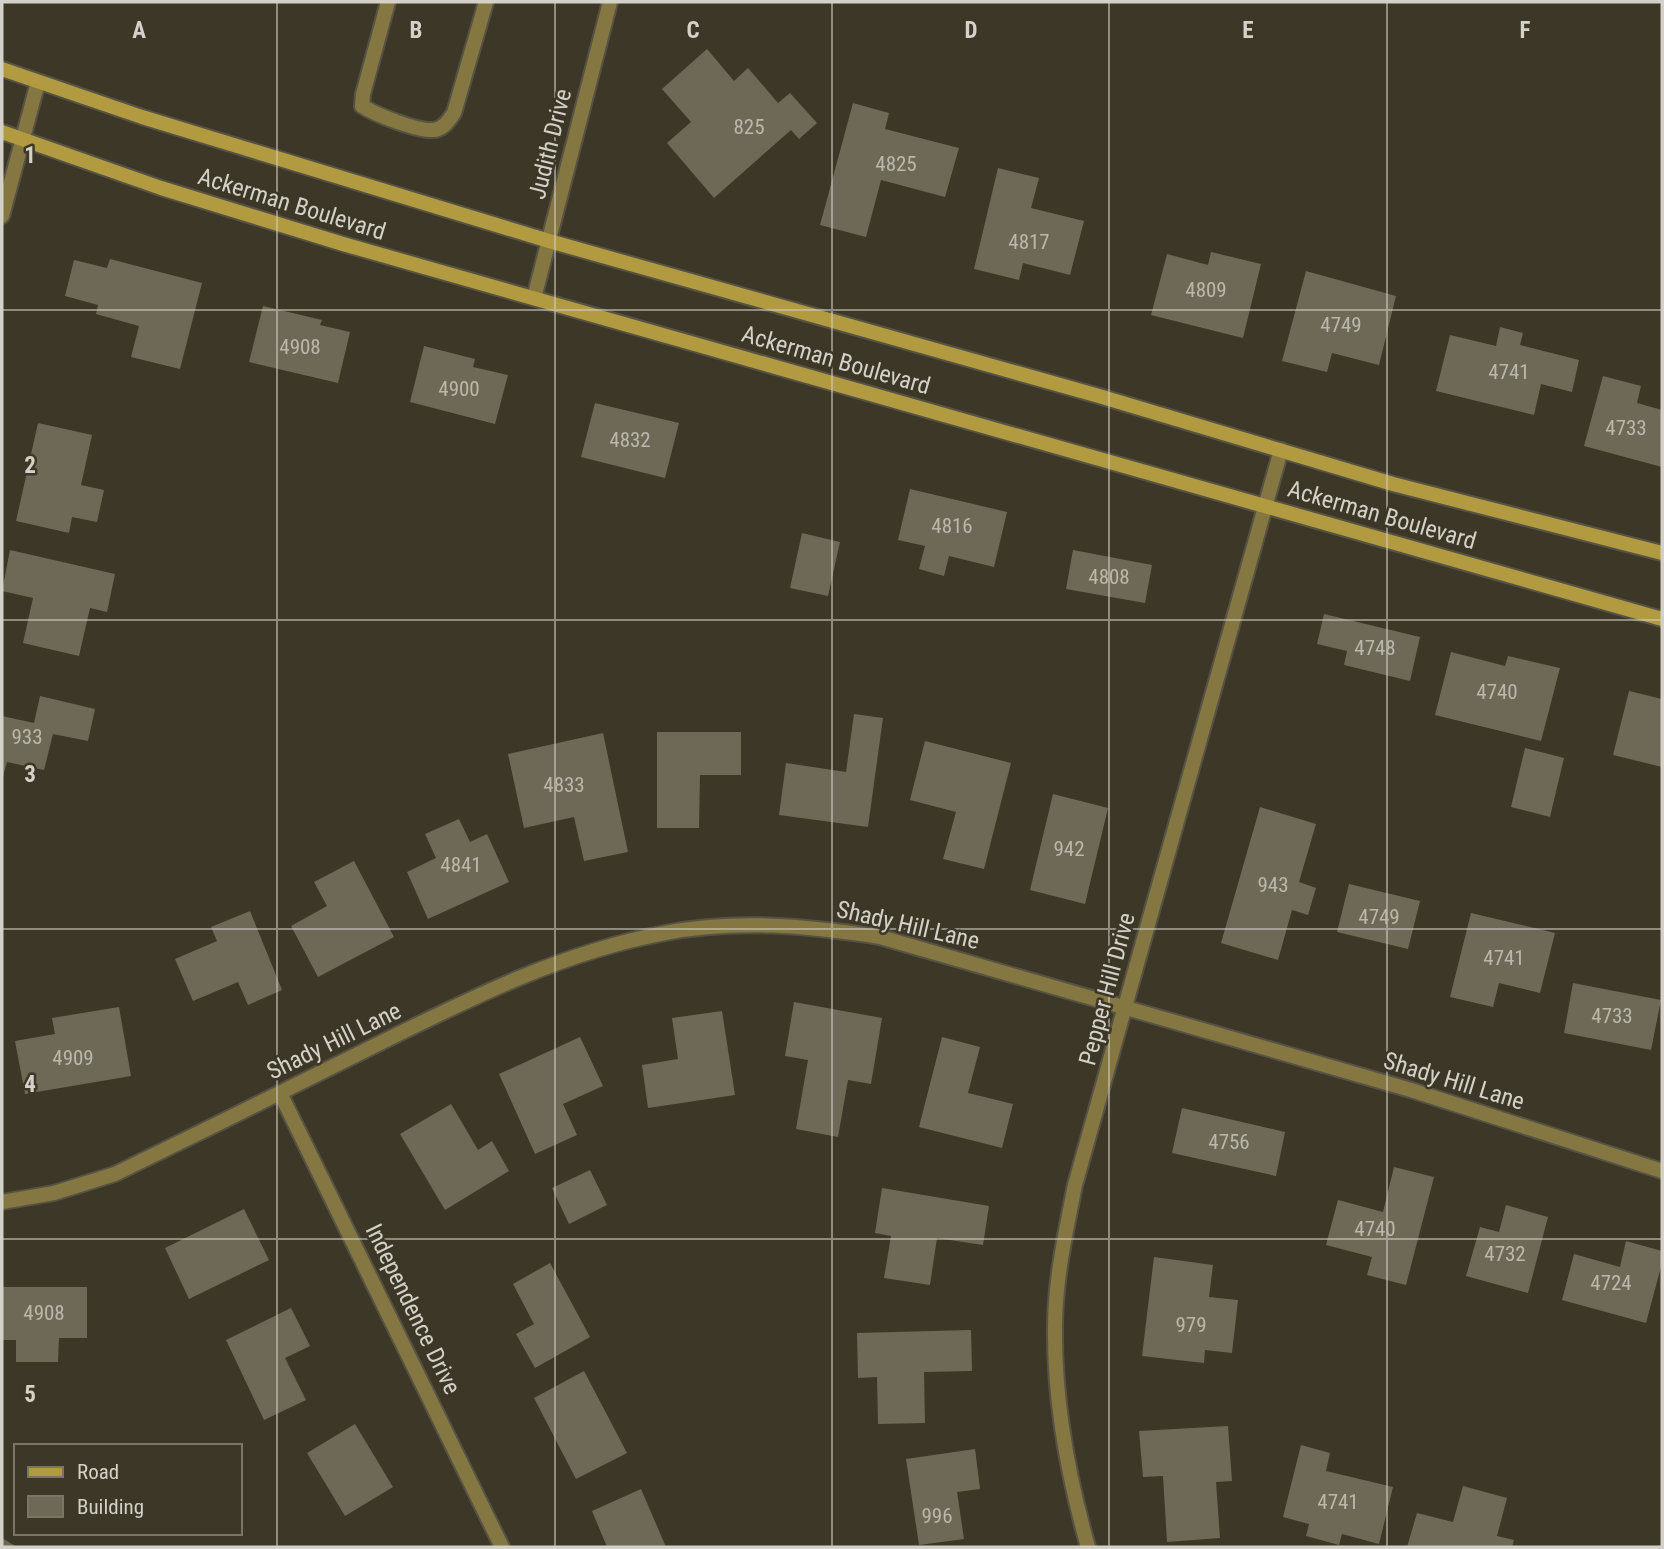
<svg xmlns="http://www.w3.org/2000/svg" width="1664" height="1549" font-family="'Roboto Condensed',sans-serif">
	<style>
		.building { fill: #6e6957 }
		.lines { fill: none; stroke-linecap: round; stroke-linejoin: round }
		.lane-casing { stroke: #575344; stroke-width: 18 }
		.street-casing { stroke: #575344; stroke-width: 18 }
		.secondary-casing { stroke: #575344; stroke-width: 18 }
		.lane { stroke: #857742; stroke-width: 14 }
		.street { stroke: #857742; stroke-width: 14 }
		.secondary { stroke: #b19a40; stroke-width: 14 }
		.grid { fill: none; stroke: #d4d2c8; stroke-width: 2; stroke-opacity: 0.55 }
		.labels { text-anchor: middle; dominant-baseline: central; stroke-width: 5; stroke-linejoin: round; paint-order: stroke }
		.number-label { font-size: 21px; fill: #bab8ac }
		.street-label { font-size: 24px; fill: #d4d2c8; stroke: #3c3727 }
		.grid-label { font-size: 23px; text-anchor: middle; font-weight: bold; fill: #d4d2c8; stroke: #3c3727; stroke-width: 5; stroke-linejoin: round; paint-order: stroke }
	</style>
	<rect width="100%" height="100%" fill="#3c3727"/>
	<path class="building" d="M707,49L734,81L748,68L778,103L790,93L817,123L799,139L791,130L714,198L667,143L691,122L662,89Z
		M853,103L889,113L885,129L959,148L945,197L881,180L866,237L820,225Z
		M998,168L1039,178L1031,208L1084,221L1070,275L1023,263L1019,280L974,269Z
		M1211,252L1261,264L1243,338L1151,315L1167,254L1208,265Z
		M110,259L202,283L180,369L131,357L139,326L96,314L98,305L65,296L74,260L107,268Z
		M1306,271L1396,296L1379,365L1332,353L1327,372L1282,361Z
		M263,306L322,320L320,325L350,332L338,383L249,362Z
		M1500,327L1523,333L1520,345L1579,360L1572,392L1541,384L1534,415L1436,391L1450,335L1496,346Z
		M424,346L475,359L473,367L508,375L495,424L410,402Z
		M1603,376L1641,386L1637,403L1662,410V467L1584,446Z
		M595,403L679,423L665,478L581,457Z
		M38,423L92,435L81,485L104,490L97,522L72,517L69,533L16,521Z
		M910,489L1007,512L994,567L949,556L944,576L919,569L925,546L898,540Z
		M802,533L840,542L828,596L790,588Z
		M10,550L115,574L107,612L90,608L79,656L23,643L33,598L2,591Z
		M1073,550L1152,565L1145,603L1066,589Z
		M1324,614L1420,637L1410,681L1344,665L1347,651L1317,644Z
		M1451,652L1505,666L1508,656L1560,668L1541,741L1435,715Z
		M1629,691L1662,699V767L1613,755Z
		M40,696L95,709L88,741L53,734L44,770L7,762L2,780V716L34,723Z
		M854,714L883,718L868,827L779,815L786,763L846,772Z
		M657,732H741V775H700L699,828H657Z
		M603,733L628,852L584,861L574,817L524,828L508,754Z
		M925,741L1011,763L984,869L943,859L956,812L910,800Z
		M1525,748L1564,758L1550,817L1511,807Z
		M1053,794L1108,808L1085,904L1030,890Z
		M1260,807L1316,824L1299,882L1316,888L1308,915L1292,910L1278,960L1221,943Z
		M459,819L470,842L487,834L509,882L428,919L407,872L436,858L425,834Z
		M354,861L394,937L318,977L291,926L327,906L314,882Z
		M1349,884L1420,901L1408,949L1337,932Z
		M250,911L282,990L248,1005L238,982L193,1001L175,959L217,941L211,927Z
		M1471,913L1555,933L1540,993L1499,983L1493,1007L1450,997Z
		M1573,983L1661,1000L1651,1050L1564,1033Z
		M794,1002L882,1018L871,1084L848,1080L838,1137L796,1129L808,1060L785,1056Z
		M119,1007L131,1076L25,1094L15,1041L55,1034L52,1018Z
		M722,1011L735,1095L648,1108L642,1065L678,1059L672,1018Z
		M580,1037L603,1086L563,1104L577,1135L535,1154L499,1074Z
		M942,1037L980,1047L968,1093L1013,1104L1002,1148L919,1127Z
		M451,1104L478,1150L492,1141L509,1171L445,1210L400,1134Z
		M1182,1108L1285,1132L1276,1176L1172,1153Z
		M1394,1167L1434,1177L1406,1285L1367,1275L1372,1257L1326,1245L1338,1200L1383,1212Z
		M590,1170L607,1205L569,1224L552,1188Z
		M882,1188L989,1206L983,1245L937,1238L930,1285L884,1278L891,1236L875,1233Z
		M1506,1205L1548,1217L1528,1293L1466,1276L1480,1227L1499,1232Z
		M244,1209L269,1260L189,1299L165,1248Z
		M1626,1241L1662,1251V1263L1646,1323L1562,1300L1574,1254L1620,1267Z
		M1154,1257L1213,1265L1209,1297L1238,1300L1232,1353L1205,1350L1204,1363L1142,1356Z
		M550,1263L590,1337L535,1368L516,1334L534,1324L513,1284Z
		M2,1287H87V1338H59L58,1362H16V1340H2Z
		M291,1308L310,1346L285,1358L306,1400L264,1420L226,1340Z
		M971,1330L972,1371L924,1372L925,1423L878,1424L877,1377L858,1378L857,1333Z
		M584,1371L627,1453L576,1479L534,1398Z
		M355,1424L393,1487L345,1516L307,1453Z
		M1228,1426L1232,1481L1216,1482L1220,1538L1167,1542L1163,1476L1143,1477L1139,1431Z
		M1301,1445L1330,1453L1326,1471L1393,1487L1379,1544L1342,1534L1339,1545L1306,1536L1309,1524L1283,1517Z
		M975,1449L980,1489L957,1492L964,1539L919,1545L906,1459Z
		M1463,1486L1507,1498L1497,1536L1514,1540L1512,1547H1407L1417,1513L1453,1522Z
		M641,1489L666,1547H607L592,1511Z
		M2,1538L17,1547H2Z"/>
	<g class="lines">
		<defs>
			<path id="lane" d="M388,2L363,94L362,106C376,115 417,131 433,130C443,130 449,120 454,113L486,2"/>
			<path id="street" d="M2,216L38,82
				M534,298L610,2
				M280,1093L502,1547
				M2,1202L54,1193L115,1174C199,1133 282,1092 366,1050C463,1002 558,953 665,933C737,919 808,926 880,937L1411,1090L1662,1171
				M1088,1547C1068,1476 1054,1402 1055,1327C1055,1279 1066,1231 1075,1185L1281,450"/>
			<path id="secondary" d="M2,69L142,117L549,241L1099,396L1393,484L1662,553
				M2,132L161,188L343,244L1662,619"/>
		</defs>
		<use href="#lane" class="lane-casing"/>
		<use href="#street" class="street-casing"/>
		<use href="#secondary" class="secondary-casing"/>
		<use href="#lane" class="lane"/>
		<use href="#street" class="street"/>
		<use href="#secondary" class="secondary"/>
	</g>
	<path class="grid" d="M277,2V1547M555,2V1547M832,2V1547M1109,2V1547M1387,2V1547M2,310H1662M2,620H1662M2,929H1662M2,1239H1662"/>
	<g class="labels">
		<g class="number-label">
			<text x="749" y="127">825</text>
			<text x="896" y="164">4825</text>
			<text x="1029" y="242">4817</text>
			<text x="1206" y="290">4809</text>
			<text x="1341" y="325">4749</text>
			<text x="300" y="347">4908</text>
			<text x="1509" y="372">4741</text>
			<text x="459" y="389">4900</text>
			<text x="1626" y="428">4733</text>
			<text x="630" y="440">4832</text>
			<text x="952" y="526">4816</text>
			<text x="1109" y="577">4808</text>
			<text x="1375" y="648">4748</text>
			<text x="1497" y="692">4740</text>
			<text x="27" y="737">933</text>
			<text x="564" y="785">4833</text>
			<text x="1069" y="849">942</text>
			<text x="461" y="865">4841</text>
			<text x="1273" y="885">943</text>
			<text x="1379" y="917">4749</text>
			<text x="1504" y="958">4741</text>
			<text x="1612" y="1016">4733</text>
			<text x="73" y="1058">4909</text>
			<text x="1229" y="1142">4756</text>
			<text x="1375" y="1229">4740</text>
			<text x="1505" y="1254">4732</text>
			<text x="1611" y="1283">4724</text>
			<text x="44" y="1313">4908</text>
			<text x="1191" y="1325">979</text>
			<text x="1338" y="1502">4741</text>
			<text x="937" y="1516">996</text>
		</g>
		<g class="street-label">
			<text transform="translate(550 144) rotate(-76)">Judith Drive</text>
			<text transform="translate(292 204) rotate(17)">Ackerman Boulevard</text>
			<text transform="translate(836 360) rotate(16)">Ackerman Boulevard</text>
			<text transform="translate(1382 515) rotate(16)">Ackerman Boulevard</text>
			<text transform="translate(908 925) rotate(13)">Shady Hill Lane</text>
			<text transform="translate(1107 989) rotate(-75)">Pepper Hill Drive</text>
			<text transform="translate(334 1041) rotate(-26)">Shady Hill Lane</text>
			<text transform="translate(1454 1081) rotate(17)">Shady Hill Lane</text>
			<text transform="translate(413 1309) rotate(64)">Independence Drive</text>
		</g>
	</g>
	<g class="grid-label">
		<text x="139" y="38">A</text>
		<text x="416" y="38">B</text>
		<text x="693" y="38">C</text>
		<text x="971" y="38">D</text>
		<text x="1248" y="38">E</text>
		<text x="1525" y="38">F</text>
		<text x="30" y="163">1</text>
		<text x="30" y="473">2</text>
		<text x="30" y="782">3</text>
		<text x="30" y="1092">4</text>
		<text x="30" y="1402">5</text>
	</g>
	<rect width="1664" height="1549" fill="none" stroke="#d4d2c8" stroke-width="7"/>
	<rect x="14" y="1444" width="228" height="91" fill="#3c3727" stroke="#797567" stroke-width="2"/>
	<rect x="28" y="1467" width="35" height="10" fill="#b19a40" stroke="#797567" stroke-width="2"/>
	<text x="77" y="1479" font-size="21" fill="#d4d2c8">Road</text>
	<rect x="28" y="1496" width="35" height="21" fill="#6e6957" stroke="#797567" stroke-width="2"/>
	<text x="77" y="1514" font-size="21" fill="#d4d2c8">Building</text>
</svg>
